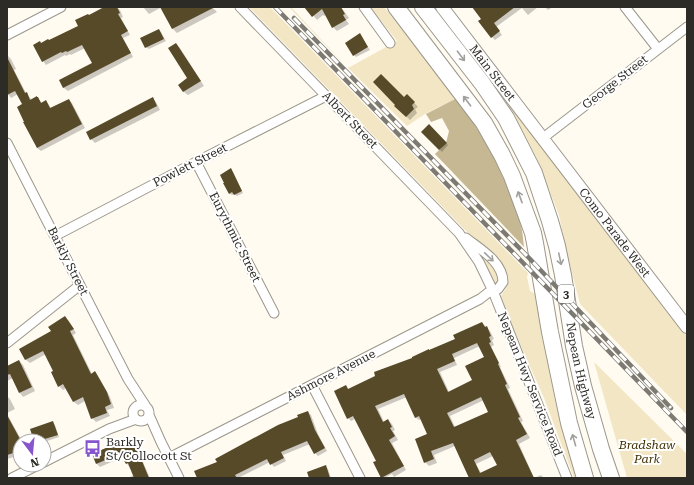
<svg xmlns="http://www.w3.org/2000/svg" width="694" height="485" font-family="'Roboto Serif',serif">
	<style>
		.green { fill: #f3e6c5 }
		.forest { fill: #c6b893 }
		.shadow { fill: #0003; fill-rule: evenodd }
		.building { fill: #574a29; fill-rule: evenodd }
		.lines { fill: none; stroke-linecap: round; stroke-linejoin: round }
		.street-casing { stroke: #9b978b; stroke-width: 11 }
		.secondary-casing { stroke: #9b978b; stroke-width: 14 }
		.highway-casing { stroke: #9b978b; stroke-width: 18 }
		.street { stroke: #fff; stroke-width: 9 }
		.secondary { stroke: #fff; stroke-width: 12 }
		.highway { stroke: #fff; stroke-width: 16 }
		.rail-casing { stroke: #7c7a73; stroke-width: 4.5 }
		.rail { stroke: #fff; stroke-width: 3; stroke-dasharray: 9; stroke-linecap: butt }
		.oneway { stroke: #a0a09d }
		.labels { text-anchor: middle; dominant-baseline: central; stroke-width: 4; stroke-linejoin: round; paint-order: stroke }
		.shield { fill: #fff; stroke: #6c6b67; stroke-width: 1 }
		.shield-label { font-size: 11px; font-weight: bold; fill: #2d2b26 }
		.street-label { font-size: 12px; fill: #2d2b26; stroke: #fff }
		.poi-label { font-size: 12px; fill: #2d2b26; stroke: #fff; text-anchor: start }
		.park-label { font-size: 12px; font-style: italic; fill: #3e2e00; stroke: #fff }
	</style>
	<rect width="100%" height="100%" fill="#fffbf1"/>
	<path class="green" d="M249,7H270L528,273L527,277L530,291L537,295L559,415L578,478H574L544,398L504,308L500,298L507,286V275L506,270L501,263L488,252L463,228Z
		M289,7H291L348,68L397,41L370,7H384L457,98L425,114L407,126L348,68Z
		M507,101L594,212L687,336V415L580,304L567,254L559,215L537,159L523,132L515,118L504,104Z
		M480,253L486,256L498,274L499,282L496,285L493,282L486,265L479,255V254Z
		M594,362L687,454V478H627Z"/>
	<path class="forest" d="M457,98C483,137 511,180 521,226C523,233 523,240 524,247L435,154L446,143L449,131L442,118L431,122L426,114Z"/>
	<path class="shadow" d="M106,7H117L120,10L123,17L121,18L130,35L123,38L133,57L68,91L64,88L60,81L93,64L85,48L71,55L70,54L66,56L65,55L46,65L43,61L40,42L42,44L79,26L89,16Z
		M143,7H212L217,12L177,33L172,28L162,7L149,14Z
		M306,7H340L344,11L349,18L346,20L349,24L337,31L333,27L326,15L324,16L323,15L317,20Z
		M473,7H538L528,15L522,8L496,27L502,35L495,40L492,37L482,19Z
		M545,7H553L548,10Z
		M159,30L161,32L166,41L149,49L146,47Z
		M360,35L370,50L356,57L354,55Z
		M176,44L180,48L204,86L188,95L184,92L180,85L189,79Z
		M7,55L11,59L16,69L14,70L26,93L32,100L38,98L42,103L46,101L49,105L51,109L69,100L72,103L85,128L41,151L37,148L24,105L18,94L11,98L7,93Z
		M407,95L418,107L415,109L417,113L410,120L396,106Z
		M153,99L156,102L160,110L95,143L91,139L87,132Z
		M429,126L448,145L442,152L422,132Z
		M231,170L233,172L243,193L237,196L234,194L232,195L229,193Z
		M65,317L69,321L76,333L73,335L92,374L95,372L98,376L110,397L114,408L107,410L110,416L96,422L92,418L85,401L78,405L74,402L66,388L63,390L59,386L55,372L46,354L30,363L26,360L20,350L52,332Z
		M482,323L490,331L494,339L492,340L494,345L491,347L501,367H500L510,388L508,389L523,421L521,422L530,438L519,444L534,478L541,475L544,478H471L455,446L434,455L437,463L429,466L425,462L429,435L422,419L419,420L415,417L407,397L378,409L384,422L388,420L392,424L395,430L393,431L398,440L392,443L406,470L394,477L392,474L384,478L381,475L377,461L355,419L351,421L348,418L346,386L349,390L414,358L456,340ZM480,346L485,357L473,381L449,392L440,372L457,365L454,358ZM484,400L489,412L455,427L450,416ZM493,456L498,465L481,473L476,464Z
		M19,361L23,365L35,391L23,397L20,393L13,378L7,381V367Z
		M7,396L10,399L15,409L7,413Z
		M308,412L311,415L318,434L327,451L318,456L315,453L310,444L283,455L286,461L274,467L270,462L238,478H198L218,462L300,418Z
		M7,414L22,441H20V455L7,459Z
		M53,423L55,425L59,437L44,442V441H35Z
		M127,438L133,445L135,444L137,447L144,459L142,460L150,478H128L134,475L123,457L100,467L97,464L93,455L116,445Z
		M326,467L328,469L331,478H310Z"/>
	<path class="building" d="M104,7H117L120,13L118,14L128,31L121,35L131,53L63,88L59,80L92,63L82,45L67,52L66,51L62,53L61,52L42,62L33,45L40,41L41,43L48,39L49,40L78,26L75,20L88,14L89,15Z
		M160,7H215L172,29Z
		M304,7H341L345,14L343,15L346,20L332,28L322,9L312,17Z
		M472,7H515L494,23L500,31L491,38L478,21L481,19Z
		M159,29L164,39L145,48L140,38Z
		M360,33L368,47L353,56L345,43Z
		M176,43L201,81L183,92L178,85L187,78L168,48Z
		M7,57L25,93L27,92L30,100L37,96V97H38L41,103L46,100L50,108L69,99L82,124L37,148L23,122H24L17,107L22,104L15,91L7,95Z
		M381,74L404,97L407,94L415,102L412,105L414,109L406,117L394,106L395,105L373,82Z
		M153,97L157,106L90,140L86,132Z
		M429,124L447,143L439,150L421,132Z
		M231,168L242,191L234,195L232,192L229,194L223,183H224L220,175Z
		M65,316L74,329L70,331L91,374L95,371L107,392L111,404L105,407L107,413L91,419L83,397L73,402L63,384L58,387L51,372L53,371L43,351L25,360L19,349L51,331L48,327Z
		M482,322L485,327L487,326L491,336L489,337L491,342L489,343L499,363L498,364L507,384L505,385L520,417L518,418L527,434L516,440L534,478H469L453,443L431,451L434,459L424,463L415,439L427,434L419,416L415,418L404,394L375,406L383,422L388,419L392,427L390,428L395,436L389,440L404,466L381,478L373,462L376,461L353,416L347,419L334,391L346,385L348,389L375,376L374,372L412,358V357L429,349V350L455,339L453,335ZM477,343L484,357L465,366L472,380L448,392L437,369L455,361L452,354ZM481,397L488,412L454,427L447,413ZM490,452L497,465L480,473L474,460Z
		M19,360L32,387L19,393L10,374L7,375V366Z
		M308,411L315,430L325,448L314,454L307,441L281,452L284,458L270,465L267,459L235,475L237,478H197L194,471L217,462L215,459L278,425L298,417L297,415Z
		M7,415L20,439V451L7,455Z
		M53,421L58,435L38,441H34L30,429Z
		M128,436L132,444L135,443L142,456H140L149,478H134L128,463L126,464L120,454L96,464L92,454L115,444Z
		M326,465L330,478H309L307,472Z"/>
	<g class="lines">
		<defs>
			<path id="street" d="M240,7L459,233L479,262L493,291L567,478
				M364,7L390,43
				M625,7L658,49
				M7,35L61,7
				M543,138L687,27
				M7,143L128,379L145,405
				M196,162L274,313
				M55,236L196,162L326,96
				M7,343L80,285
				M312,385L360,478
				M133 413a8 8 0 1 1 16 0a8 8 0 1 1-16 0Z
				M149,415L161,442L179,478
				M169,458L480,299L489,292L498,289L503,282C503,262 480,249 466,238
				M44,462L109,429L136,419
				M12,478L38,465"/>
			<g id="secondary">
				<path id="s1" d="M442,7L687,327"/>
			</g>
			<g id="highway">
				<path d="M396,7L484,123L502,155L512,176L533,233L535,243L550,332L569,423L585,478"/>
				<path id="s2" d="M423,7L482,83L506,118L534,173L550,221L557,246L563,275L574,346L583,386L601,449L611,478"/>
			</g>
		</defs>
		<use href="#street" class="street-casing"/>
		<use href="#secondary" class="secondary-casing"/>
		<use href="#highway" class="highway-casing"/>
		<use href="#street" class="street"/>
		<use href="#secondary" class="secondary"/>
		<use href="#highway" class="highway"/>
		<defs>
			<path id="rail" d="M275,7L687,432
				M294,18L531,260L671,408"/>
		</defs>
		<use href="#rail" class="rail-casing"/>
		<use href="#rail" class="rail"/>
	</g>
	<defs><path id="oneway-shaft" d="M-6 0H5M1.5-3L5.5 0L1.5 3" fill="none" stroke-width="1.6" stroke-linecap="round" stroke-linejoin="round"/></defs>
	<g class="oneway">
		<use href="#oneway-shaft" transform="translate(461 56) rotate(53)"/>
		<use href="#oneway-shaft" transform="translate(467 101) rotate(-127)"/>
		<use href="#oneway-shaft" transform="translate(520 197) rotate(-110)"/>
		<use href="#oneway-shaft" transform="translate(489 257) rotate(44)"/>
		<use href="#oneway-shaft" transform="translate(560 259) rotate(78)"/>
		<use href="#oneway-shaft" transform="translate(574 440) rotate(-106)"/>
	</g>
	<defs>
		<symbol id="bus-bare" viewBox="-9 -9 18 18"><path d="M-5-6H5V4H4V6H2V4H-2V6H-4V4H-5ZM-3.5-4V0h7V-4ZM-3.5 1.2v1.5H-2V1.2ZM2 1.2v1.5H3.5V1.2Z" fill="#8755cd" stroke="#fff" stroke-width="2.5" paint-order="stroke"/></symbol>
	</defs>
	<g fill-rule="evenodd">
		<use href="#bus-bare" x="80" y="436" width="25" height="25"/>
	</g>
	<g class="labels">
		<rect class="shield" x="558" y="285" width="16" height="18" rx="3"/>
		<g class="shield-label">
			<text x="566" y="294">3</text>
		</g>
		<g class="street-label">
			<text stroke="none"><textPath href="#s1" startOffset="83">Main Street</textPath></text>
			<text transform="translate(615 82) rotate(-38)">George Street</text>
			<text transform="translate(350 120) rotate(46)">Albert Street</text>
			<text transform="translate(190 165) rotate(-27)">Powlett Street</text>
			<text stroke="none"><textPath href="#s1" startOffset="284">Como Parade West</textPath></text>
			<text transform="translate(235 237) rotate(63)">Eurythmic Street</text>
			<text transform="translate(68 261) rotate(63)">Barkly Street</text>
			<text stroke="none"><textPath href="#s2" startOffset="404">Nepean Highway</textPath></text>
			<text transform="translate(331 375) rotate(-27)">Ashmore Avenue</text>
			<text transform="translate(530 384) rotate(68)">Nepean Hwy Service Road</text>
		</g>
		<g class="poi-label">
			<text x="106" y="442">Barkly<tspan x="106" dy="14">St/Collocott St</tspan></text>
		</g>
		<g class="park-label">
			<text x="647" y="445">Bradshaw<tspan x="647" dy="14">Park</tspan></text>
		</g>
	</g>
	<rect width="694" height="485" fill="none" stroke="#2d2b26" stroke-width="16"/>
	<g transform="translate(32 453) rotate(164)"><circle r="19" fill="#ffffff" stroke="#abaaa8"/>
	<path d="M0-3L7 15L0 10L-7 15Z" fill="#8755cd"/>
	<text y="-6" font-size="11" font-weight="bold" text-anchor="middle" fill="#2d2b26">N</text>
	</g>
</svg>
